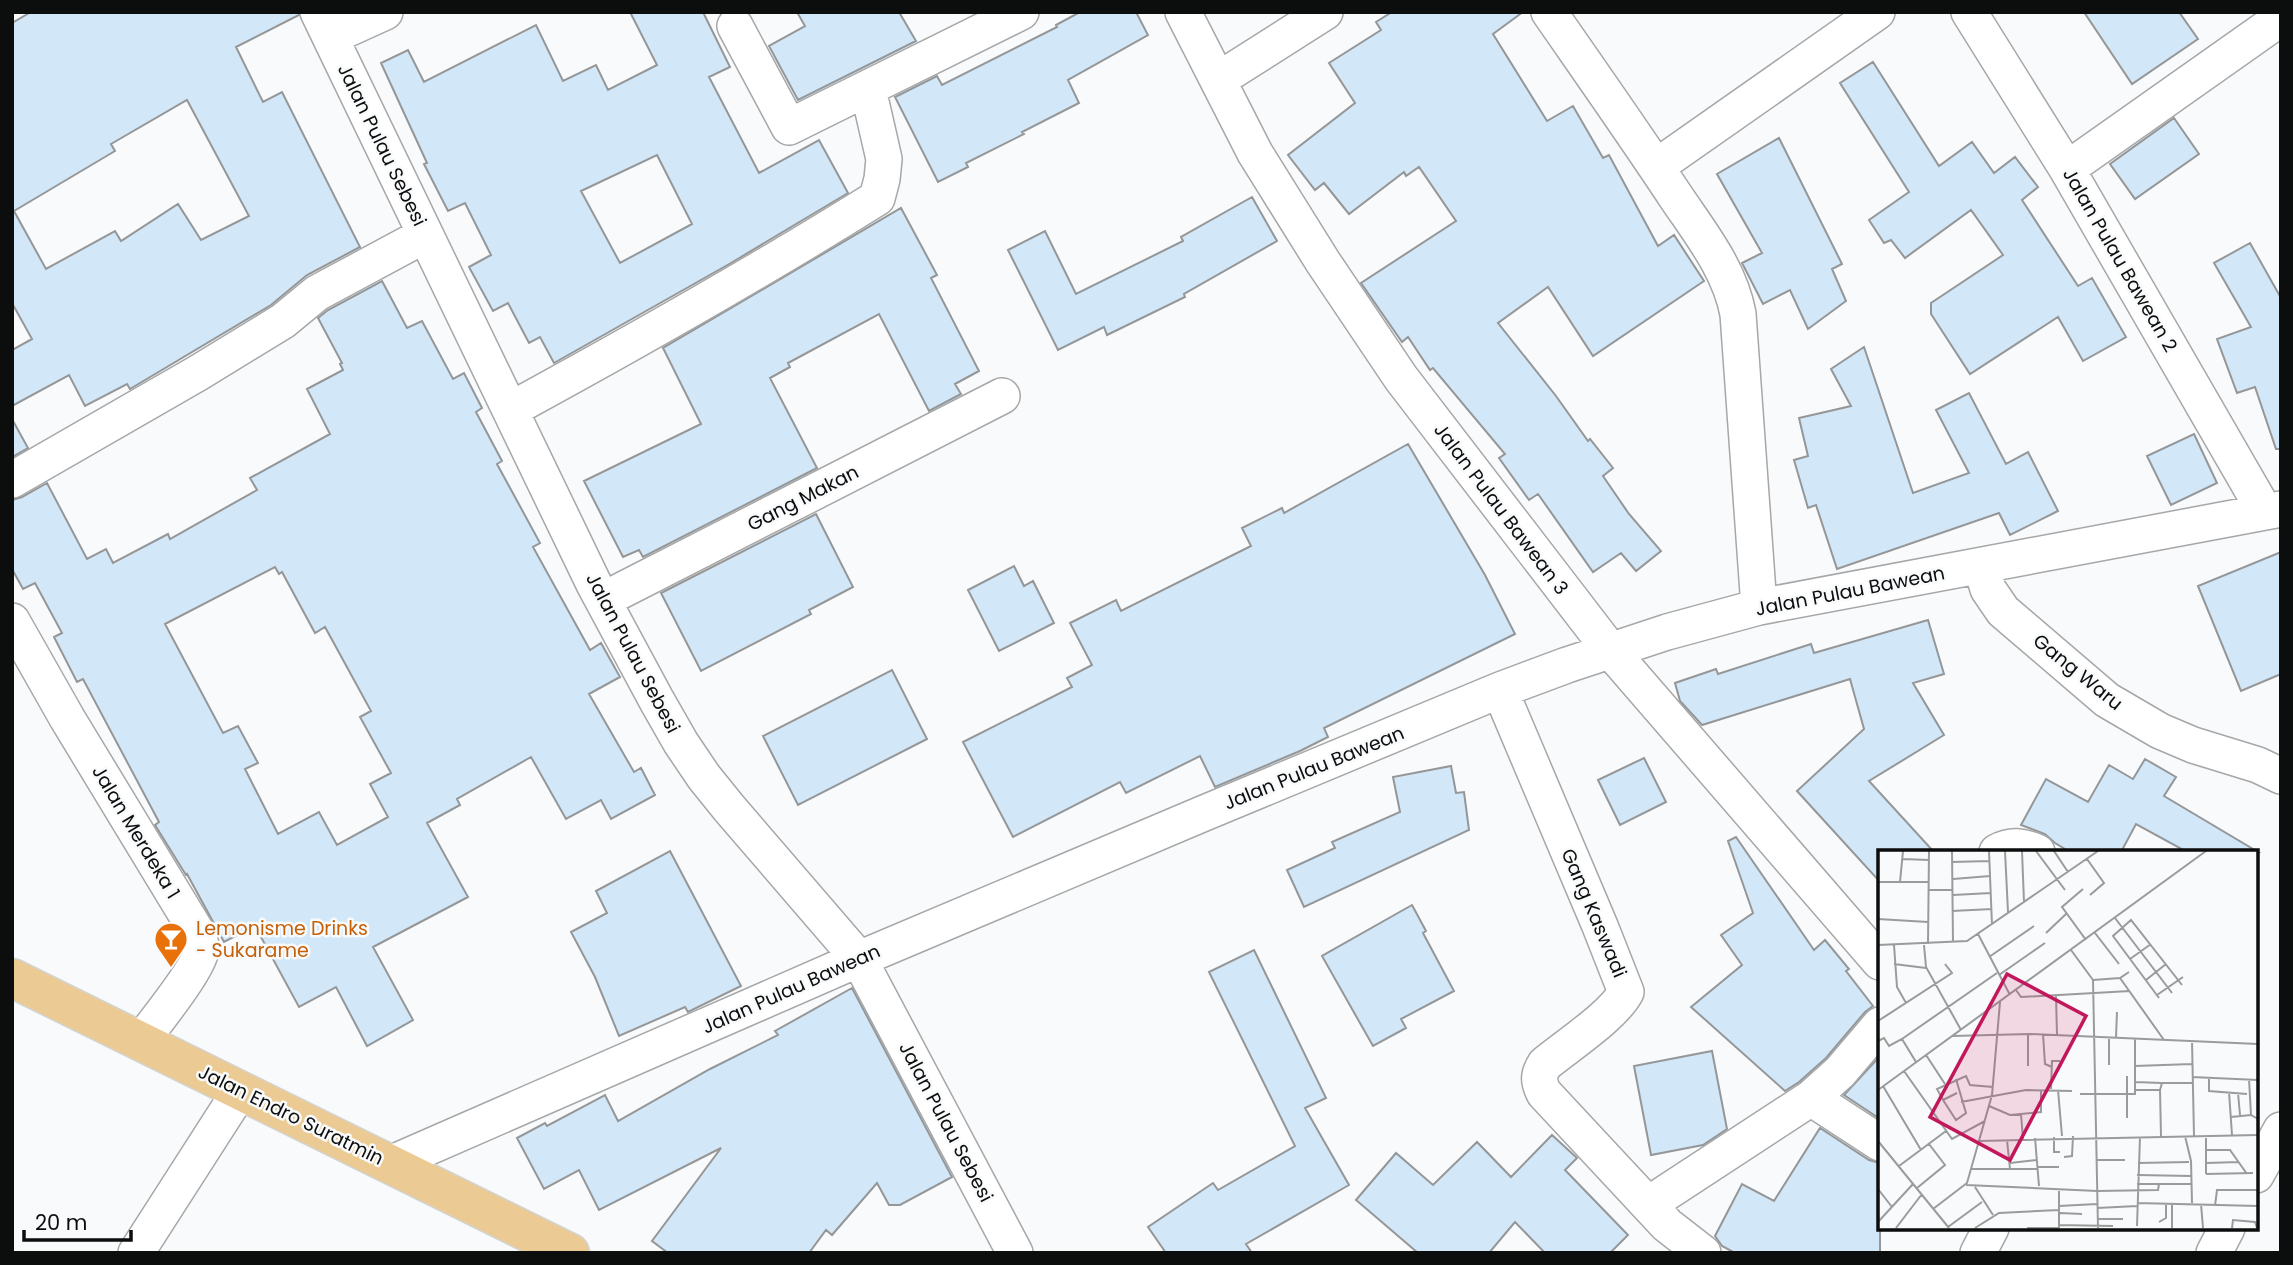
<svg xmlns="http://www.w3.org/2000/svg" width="2293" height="1265" font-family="Poppins,sans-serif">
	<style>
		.building { fill: #d2e7f8; stroke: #949697; stroke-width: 2; fill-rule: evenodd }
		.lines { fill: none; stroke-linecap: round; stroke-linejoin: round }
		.minor-casing { stroke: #a6a7a8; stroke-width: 38 }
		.major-casing { stroke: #d3d3d3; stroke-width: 41 }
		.minor { stroke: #fff; stroke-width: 35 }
		.major { stroke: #ebcb93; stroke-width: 38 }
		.labels { text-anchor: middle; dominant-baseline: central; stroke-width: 5; stroke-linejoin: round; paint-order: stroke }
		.street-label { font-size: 19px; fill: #0c0d0d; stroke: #f9fafb }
		.food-label { font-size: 19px; fill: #c56008; stroke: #f9fafb; text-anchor: start }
		.inset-road { fill: none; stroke: #9a9b9c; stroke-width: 2 }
		.view { fill: #c2185b; fill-opacity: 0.15; stroke: #c2185b; stroke-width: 3.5 }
		.inset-edge { fill: none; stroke: #0c0d0d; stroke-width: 3.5 }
	</style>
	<rect width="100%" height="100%" fill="#f9fafb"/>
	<path class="building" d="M31,12H298L299,15L236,47L263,102L282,92L360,247L307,275L271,305L130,389L127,384L85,406L69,375L12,406V350L32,339L12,303V23ZM187,100L249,216L201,240L178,204L121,241L115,231L46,269L14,211L115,151L111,144Z
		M630,12H703L730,67L709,77L759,173L819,140L848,193L731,263L554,363L540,337L529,343L508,303L493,311L469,267L491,255L465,203L448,211L424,164L427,163L381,63L408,50L424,82L536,25L563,81L596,65L608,90L657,65ZM657,155L692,224L620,263L581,191Z
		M797,12H899L916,41L798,100L769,46L805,26Z
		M1080,12H1136L1148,35L1068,80L1079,103L1022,132L1024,134L966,163L968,167L938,182L895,97L937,76L942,85L1057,27L1056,25Z
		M1392,12H1523L1493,34L1547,121L1573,106L1603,158L1609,155L1658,246L1674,235L1704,281L1593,356L1548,287L1498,323L1556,396L1588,441L1590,439L1613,468L1603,476L1629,514L1661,551L1636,571L1621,553L1593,572L1538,494L1529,500L1499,458L1505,454L1433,368L1430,370L1408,337L1402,342L1361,283L1456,221L1419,167L1406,176L1404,172L1349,214L1324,183L1315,190L1288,155L1355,103L1329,63L1381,30L1376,22Z
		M2084,12H2179L2198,39L2132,84Z
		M1873,62L1939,166L1972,142L1994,173L2015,157L2038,187L2022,200L2078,286L2092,278L2126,337L2083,361L2058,317L1970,374L1931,314V303L2003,255L1971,210L1905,258L1891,240L1884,243L1869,220L1909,192L1840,83Z
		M2174,118L2199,154L2135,199L2110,164Z
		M1779,138L1842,264L1832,269L1846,301L1808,329L1790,290L1763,304L1742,263L1762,253L1717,174Z
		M1252,197L1277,241L1184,294L1185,297L1107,335L1104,327L1058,350L1008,250L1045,231L1076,294L1183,241L1181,237Z
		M901,208L937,275L931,278L979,371L955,384L961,394L929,411L879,314L788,363L790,367L770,378L817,468L643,557L639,550L623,557L584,481L701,424L663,348Z
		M2250,243L2281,298V449H2276L2255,387L2237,393L2217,339L2251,327L2214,263Z
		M382,281L407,328L422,321L453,379L464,373L482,408L476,412L502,461L497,464L540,543L533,547L590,650L601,643L620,677L589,694L634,772L641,768L655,795L611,819L601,800L566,819L531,757L457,799L460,805L427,823L468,897L373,947L413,1020L367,1046L336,987L299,1007L255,926L224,942L187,874L186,875L155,825L159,822L83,679L77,682L54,637L62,633L35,583L23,589L12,569V500L22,497L47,483L87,559L106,549L113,563L168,534L170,539L257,490L250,478L330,434L307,389L343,370L340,364L342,363L318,318L328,310ZM275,567L279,574L282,572L315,633L325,627L371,711L360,717L391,773L370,784L388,817L337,845L319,812L278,834L245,769L258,763L238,726L223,733L165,624Z
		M1864,347L1913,493L1969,473L1936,410L1969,393L2006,464L2028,452L2058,511L2010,535L1999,513L1837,569L1816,505L1808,508L1794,460L1808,456L1799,418L1851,406L1831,369Z
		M12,419L28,448L12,457Z
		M2194,434L2217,483L2171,505L2147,456Z
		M1408,444L1485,575L1515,634L1324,728L1328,737L1300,751L1215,787L1200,756L1126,793L1120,782L1013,837L963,742L1072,687L1067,678L1092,665L1070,623L1116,600L1121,611L1251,546L1242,528L1282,508L1284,513Z
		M816,514L853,587L809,610L811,614L701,671L661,593Z
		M2281,552V674L2241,691L2198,586Z
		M1014,566L1024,586L1033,581L1054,623L999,651L968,590Z
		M1928,620L1944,674L1913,683L1944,735L1869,781L1934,852H1880V882L1797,791L1864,729L1850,679L1702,725L1680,701L1675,683L1716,669L1718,674L1811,644L1814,653Z
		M892,670L927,739L798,805L763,736Z
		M1644,758L1666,802L1620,825L1598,780Z
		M2145,759L2176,777L2164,796L2258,852H2187L2136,824L2121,852H2070L2055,843L2045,834L2021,825L2046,779L2088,802L2109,765L2133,779Z
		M1451,766L1456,793L1464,792L1469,830L1304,907L1287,870L1335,848L1332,842L1400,812L1393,777Z
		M1736,837L1814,950L1825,940L1849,969L1846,971L1873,1006L1865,1012L1826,1058L1799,1082L1785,1091L1691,1007L1742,965L1721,935L1753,913L1728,841Z
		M670,851L741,986L688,1012L685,1007L619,1036L595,977L571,932L607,913L596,891Z
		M1412,905L1426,931L1423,933L1454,991L1401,1019L1406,1028L1373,1046L1322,956Z
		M1254,950L1326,1098L1305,1108L1349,1185L1246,1244L1252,1253H1166L1148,1227L1213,1183L1218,1190L1295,1146L1209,972Z
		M852,988L952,1177L900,1205H889L877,1183L832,1235L826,1230L809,1253H668L652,1241L721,1148L599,1210L579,1170L544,1189L517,1138L545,1123L547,1126L605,1095L618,1121L710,1069L778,1035L775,1031Z
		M1712,1051L1727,1129L1703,1145L1651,1155L1634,1066Z
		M1880,1056V1119L1844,1095Z
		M1820,1128L1869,1160L1880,1163V1253H1735L1722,1246L1715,1236L1742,1184L1774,1201Z
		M1552,1135L1577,1158L1565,1170L1628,1235L1610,1253H1545L1515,1222L1489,1253H1418L1356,1200L1396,1153L1433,1185L1477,1142L1511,1177Z"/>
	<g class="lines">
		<defs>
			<path id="minor" d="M318,12L594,584L657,701L681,743L704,777L729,808L859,959L1015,1253
				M1183,12L1255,153L1323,262L1401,378L1610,650L1880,962
				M1549,12C1592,74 1635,135 1676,197C1701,234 1730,270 1738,314L1759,607
				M1969,12L2067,169L2265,512
				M735,26L789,127L1021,12
				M330,37L385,12
				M1218,80L1325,12
				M1656,167L1877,12
				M2067,169L2281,18
				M510,410C635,342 757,273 877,198L882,179L884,159L868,89
				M12,480L198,373L283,321L317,293L425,235
				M1981,566L1988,589L2003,611L2107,700L2160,731L2193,745L2258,765L2281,776
				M603,600L1002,396
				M12,621L67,718L195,929C198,936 202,943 201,950C200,967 153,1025 141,1041
				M1500,690L1600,926L1626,992C1613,1016 1568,1045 1545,1064C1538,1075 1538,1081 1544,1093L1667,1225L1703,1253
				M1997,852C2011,844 2023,846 2037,852
				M1811,1098L1880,1143
				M390,1164L859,959L1202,814L1500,690L1567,665L1667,632L1759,607L2281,509
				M2256,1175L2281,1130
				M1649,1204L1811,1098L1840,1072L1880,1025
				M136,1253L240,1091
				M1978,1253L1991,1228
				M2214,1253L2227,1228"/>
			<path id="major" d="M12,978L570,1253"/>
		</defs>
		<use href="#minor" class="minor-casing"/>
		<use href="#major" class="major-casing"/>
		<use href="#minor" class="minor"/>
		<use href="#major" class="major"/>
	</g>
	<defs>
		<symbol id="bar-pin" viewBox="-11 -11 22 30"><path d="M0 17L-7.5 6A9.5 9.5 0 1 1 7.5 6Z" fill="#e8710a" stroke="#f9fafb"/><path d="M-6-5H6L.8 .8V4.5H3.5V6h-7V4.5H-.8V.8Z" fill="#fff"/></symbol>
	</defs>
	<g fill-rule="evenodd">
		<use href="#bar-pin" x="152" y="920" width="38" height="52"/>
	</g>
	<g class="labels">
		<g class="street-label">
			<text transform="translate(382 145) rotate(64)">Jalan Pulau Sebesi</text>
			<text transform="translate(2120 260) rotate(60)">Jalan Pulau Bawean 2</text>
			<text transform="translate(803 498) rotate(-27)">Gang Makan</text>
			<text transform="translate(1501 509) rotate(53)">Jalan Pulau Bawean 3</text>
			<text transform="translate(1850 591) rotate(-11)">Jalan Pulau Bawean</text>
			<text transform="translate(633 653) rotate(62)">Jalan Pulau Sebesi</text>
			<text transform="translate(2078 672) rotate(39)">Gang Waru</text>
			<text transform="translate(1314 768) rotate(-22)">Jalan Pulau Bawean</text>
			<text transform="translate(136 832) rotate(59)">Jalan Merdeka 1</text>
			<text transform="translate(1594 913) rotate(67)">Gang Kaswadi</text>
			<text transform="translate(791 989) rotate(-24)">Jalan Pulau Bawean</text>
			<text transform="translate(291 1115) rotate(26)">Jalan Endro Suratmin</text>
			<text transform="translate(946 1122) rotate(62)">Jalan Pulau Sebesi</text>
		</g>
		<g class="food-label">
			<text x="196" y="928">Lemonisme Drinks<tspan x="196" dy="22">- Sukarame</tspan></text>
		</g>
	</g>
	<g transform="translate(1878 850)">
		<rect width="380" height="380" fill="#f9fafb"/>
		<path class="inset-road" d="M74,1L75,93M111,1L114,75M127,1L130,62M144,1L146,52M158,1L187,40M176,1L190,22M25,9L51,10M209,9L226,33L212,45M74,12L111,11M75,29L112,26M0,32H50M22,32L25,1M205,39L184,57L208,90M50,40H75M75,45L113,43M74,61L114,59M237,68L294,143M0,69L50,72M168,83L188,64M217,83L241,114M100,84L132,145M50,94L51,1M0,95L89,91L220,1M16,95L19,137L28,153M46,95L48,117L83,180M193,100L215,130L220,378M111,107L156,76M252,109L273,94M16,114L48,118M121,125L167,93M242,128L286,190M215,130L242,128L251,122M268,130L288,114M138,140L143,147L252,141M279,145L305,127M178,146L179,185M281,148L235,86L253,70L304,135M0,171L74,123L67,114M165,184L167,214L174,217M74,186L152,184L380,194M238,187L239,162M24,189L38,212M0,191L6,188L11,196L24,189L119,123M314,191L316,286M48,205L67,234M231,215V187M150,216V184M257,216L314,214M26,221L74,289L107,271M314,227L380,230M331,227V241L369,244M78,229L88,263L78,270L65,250L79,243M371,229L373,265M257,232L283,233M5,236L43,300M173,239L174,211H182M0,240L328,1M180,240L184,286M257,240H282M282,240L283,286M282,240L284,233H314M351,242L354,285M360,243L362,265M202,244H257V188M65,250L59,239L88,226L92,235L115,237M83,252L148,240L194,241M111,256L132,265L163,262V240M143,264L145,289M353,267L373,265L380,269M249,268V226M307,286L313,311L314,353M176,287V302H182M157,288L161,336M129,290L132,319M0,291L71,378M101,291L380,285M328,300H352L369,324M186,307L194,306L195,286M219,310H247M132,313L159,310M260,313L311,312M328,313L361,312M21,316L68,281M159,317H181M93,319H160M328,324L375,323M328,324V286M259,325L313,326M259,334H313M88,335L219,341L280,340L281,334M97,337L115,365M39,338L67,315L51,294M0,339L14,357M259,353L380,356M323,354L325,378M294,355V378M181,356L219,354M337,356L339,340H380M219,358L259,356M55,359L89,333L114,245L122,152M182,363L204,364M219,369H245M0,372L35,334M281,372L288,368V355M181,375L235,376M259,376L262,287M70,377L104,352M18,378L44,344M97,378L121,363L181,360M149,378H181M181,378V339M354,378L355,370L377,372L379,378"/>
		<path class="view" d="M129,124L208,166L132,310L52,267Z"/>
		<rect width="380" height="380" class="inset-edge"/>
	</g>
	<rect width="2293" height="1265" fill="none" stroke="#0c0d0d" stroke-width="28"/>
	<path d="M24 1230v10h107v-10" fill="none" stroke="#0c0d0d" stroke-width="3.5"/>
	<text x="35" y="1230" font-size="21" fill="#0c0d0d" stroke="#f9fafb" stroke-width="5" paint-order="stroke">20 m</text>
</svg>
